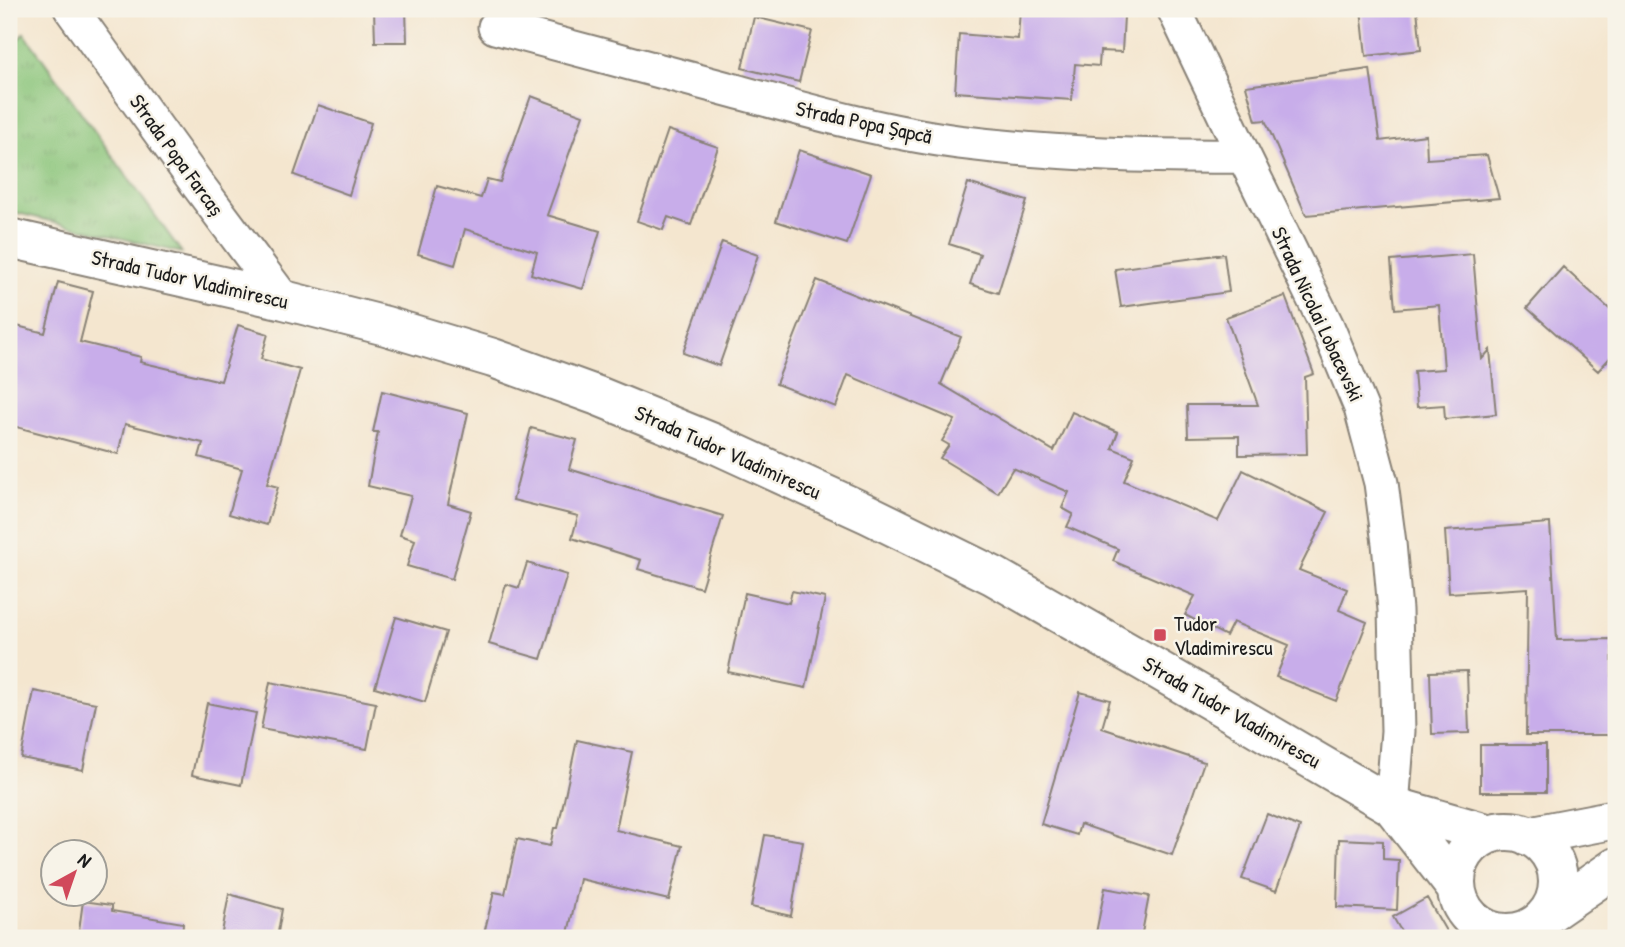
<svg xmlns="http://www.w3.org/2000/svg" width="1625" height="947" font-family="'Patrick Hand',sans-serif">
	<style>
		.grass { fill: url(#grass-tufts); stroke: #52704a; stroke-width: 2 }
		.building { fill: #c8adea }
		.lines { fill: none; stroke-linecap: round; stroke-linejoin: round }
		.street-casing { stroke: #888176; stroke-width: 37 }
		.secondary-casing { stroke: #888176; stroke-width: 42 }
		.street { stroke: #fff; stroke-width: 33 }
		.secondary { stroke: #fff; stroke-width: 38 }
		.poi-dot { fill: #d1495b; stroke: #f7f3e8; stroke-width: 2.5 }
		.labels { text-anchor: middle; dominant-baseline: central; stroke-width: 5; stroke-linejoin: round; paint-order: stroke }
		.street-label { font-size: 21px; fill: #1c1c1c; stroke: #f7f3e8 }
		.poi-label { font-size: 21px; fill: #1c1c1c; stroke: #f7f3e8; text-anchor: start }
	</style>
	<defs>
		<pattern id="grass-tufts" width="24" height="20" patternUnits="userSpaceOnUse" patternTransform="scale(1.75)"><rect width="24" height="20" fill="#89c479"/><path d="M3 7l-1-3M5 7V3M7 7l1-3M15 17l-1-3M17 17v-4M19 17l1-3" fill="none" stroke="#76a868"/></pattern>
	</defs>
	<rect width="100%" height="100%" fill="#f7f3e8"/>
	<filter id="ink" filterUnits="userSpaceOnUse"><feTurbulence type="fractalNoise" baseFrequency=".0143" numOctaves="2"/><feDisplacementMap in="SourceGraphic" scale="14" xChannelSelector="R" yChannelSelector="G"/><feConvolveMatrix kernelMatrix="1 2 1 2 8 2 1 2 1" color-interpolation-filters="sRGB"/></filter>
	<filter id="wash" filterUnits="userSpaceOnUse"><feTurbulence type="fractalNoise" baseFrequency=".00686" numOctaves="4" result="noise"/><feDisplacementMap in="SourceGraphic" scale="28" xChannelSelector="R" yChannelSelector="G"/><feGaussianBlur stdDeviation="1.57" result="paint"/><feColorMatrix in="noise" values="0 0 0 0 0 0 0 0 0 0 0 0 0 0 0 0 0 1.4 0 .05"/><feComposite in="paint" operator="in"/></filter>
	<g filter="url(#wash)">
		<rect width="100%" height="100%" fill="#f4e6cf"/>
		<path class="grass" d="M24,33L182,253L9,211V51Z"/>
		<g id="blocks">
			<path class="building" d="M374,9H406L407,42H375Z
				M1020,9L1124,16L1122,52L1100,51L1099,66L1075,64L1072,100L955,92L959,34L1018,39Z
				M1361,9H1417L1421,50L1366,56Z
				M754,17L812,31L799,82L742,68Z
				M1370,69L1380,141L1426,135L1427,159L1487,155L1499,198L1306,215L1265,120L1256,121L1246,86Z
				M531,96L583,115L547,215L600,231L583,289L531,274L537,252L465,229L455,265L418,254L437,186L481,198L487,179L500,182Z
				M318,105L371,123L349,195L294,175Z
				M668,130L718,147L691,225L668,217L663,230L637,221Z
				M799,150L871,174L847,244L776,221Z
				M968,183L1027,201L998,293L970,284L980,254L949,244Z
				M722,242L758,255L719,366L683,353Z
				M1224,254L1229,292L1121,307L1115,269Z
				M1473,254L1482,359L1490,350L1496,414L1445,419L1444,405L1417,407L1414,371L1444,369L1439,305L1395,309L1391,261Z
				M1563,267L1616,315V351L1598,371L1527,308Z
				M817,280L961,337L941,384L1054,451L1072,412L1118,432L1112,448L1134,457L1124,481L1218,521L1243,470L1328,512L1299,570L1347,589L1339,610L1367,622L1336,701L1276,677L1289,645L1233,622L1226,636L1185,615L1195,596L1113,561L1118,549L1067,527L1073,514L1062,508L1069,492L1013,468L998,493L940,458L949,445L942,441L955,420L848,375L836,407L776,384Z
				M58,282L93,291L80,342L141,357L140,362L221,381L238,325L268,334L261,359L300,370L267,484L278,487L267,525L229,514L242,469L199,457L203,443L125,424L118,454L9,425V324L45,333Z
				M1285,296L1314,374L1305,377L1307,454L1239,455V436L1188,437L1187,405H1258L1226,317Z
				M382,391L468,413L448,504L471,511L452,579L407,566L415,540L400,535L411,496L368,486L378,432H373Z
				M531,428L577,440L569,469L723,516L701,588L638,569L641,560L572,538L578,516L513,500Z
				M1550,523L1557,640L1612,639L1613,735H1526L1528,588L1449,593L1445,531Z
				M527,563L567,575L541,659L489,644L506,584L519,588Z
				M792,591L825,598L806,688L728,672L745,593L789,603Z
				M396,617L446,632L425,702L375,687Z
				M1467,671L1469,733L1432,734L1430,672Z
				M270,682L376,703L367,749L261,729Z
				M34,691L96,703L83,770L21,758Z
				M1080,692L1110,700L1102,728L1204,762L1172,855L1080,824L1077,835L1041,824Z
				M207,703L256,713L241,785L192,775Z
				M577,740L632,752L616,830L682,846L669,900L580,879L567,938H483L494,892L505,894L517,839L550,846L554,828H558Z
				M1480,745H1546V792H1480Z
				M1267,814L1300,827L1276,891L1242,879Z
				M765,835L803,841L791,916L751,907Z
				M1339,839L1383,841V859L1399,860L1397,910L1337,907Z
				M1105,888L1149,896L1141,938H1095Z
				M229,894L282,909L277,938H221Z
				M1427,898L1450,938H1405L1393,917Z
				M83,901L112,905V911L183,923L182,938H78Z"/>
		</g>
	</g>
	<g filter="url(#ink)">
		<use href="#blocks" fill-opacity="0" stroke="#888176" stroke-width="2"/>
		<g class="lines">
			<defs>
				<path id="street" d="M71,9L195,181L284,300
					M1174,9L1244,156L1327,326L1361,408L1381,483L1389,543L1395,610L1398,731L1392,806
					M495,27C575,48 655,70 735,91C808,111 883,132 958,142C1052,154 1149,157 1244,156
					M1473,938L1480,926"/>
				<path id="secondary" d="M9,238L284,300L386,326L493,358L598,396L713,443L868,514L994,576L1143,661L1392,806L1490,834
					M1392,806L1456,888
					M1456 882a51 51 0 1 1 102 0a51 51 0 1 1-102 0Z
					M1528,836L1616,819
					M1545,916L1616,867"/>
			</defs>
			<use href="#street" class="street-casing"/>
			<use href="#secondary" class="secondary-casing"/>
			<use href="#street" class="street"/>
			<use href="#secondary" class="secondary"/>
		</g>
	</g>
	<rect class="poi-dot" x="1153" y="628" width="14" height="14" rx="3.5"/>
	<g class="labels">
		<g class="street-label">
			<text transform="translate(864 122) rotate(12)">Strada Popa Șapcă</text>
			<text transform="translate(177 155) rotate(54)">Strada Popa Farcaș</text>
			<text transform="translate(190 279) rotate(13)">Strada Tudor Vladimirescu</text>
			<text transform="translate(1318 314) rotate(65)">Strada Nicolai Lobacevski</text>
			<text transform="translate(728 452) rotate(24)">Strada Tudor Vladimirescu</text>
			<text transform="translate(1232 712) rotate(30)">Strada Tudor Vladimirescu</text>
		</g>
		<g class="poi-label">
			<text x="1174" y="623">Tudor<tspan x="1174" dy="24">Vladimirescu</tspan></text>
		</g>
	</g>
	<rect width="1625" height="947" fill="none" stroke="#f7f3e8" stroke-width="35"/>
	<g transform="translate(74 873) rotate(40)"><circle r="33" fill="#f7f3e8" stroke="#9f9d96" stroke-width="2"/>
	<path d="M0-5L12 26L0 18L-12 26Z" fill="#d1495b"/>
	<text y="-10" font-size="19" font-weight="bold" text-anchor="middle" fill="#1c1c1c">N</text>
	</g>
</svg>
